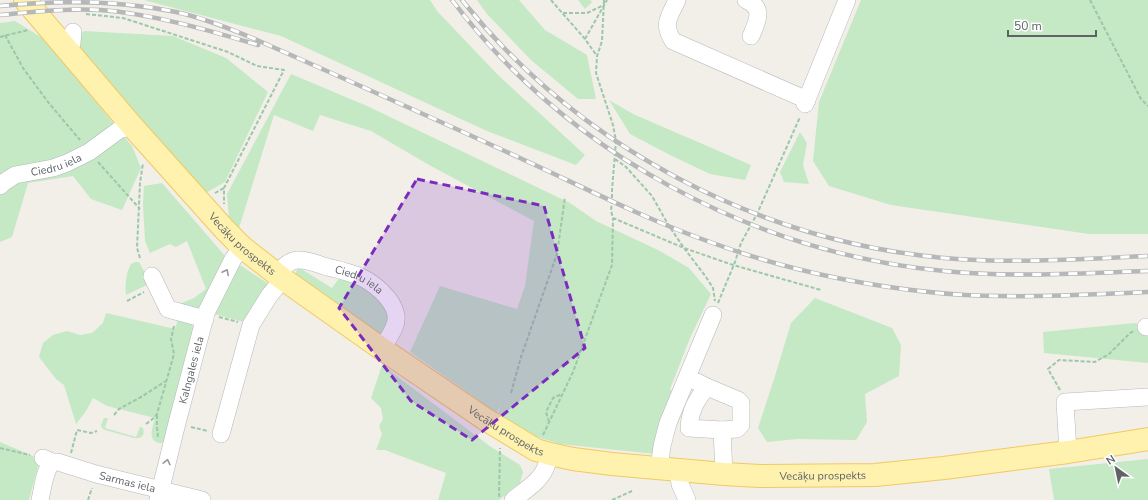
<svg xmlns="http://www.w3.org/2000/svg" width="1148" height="500" font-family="'Nunito Sans',sans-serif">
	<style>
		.green { fill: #c5e8c5 }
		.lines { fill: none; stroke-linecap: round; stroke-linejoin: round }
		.minor-casing { stroke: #b5b8bc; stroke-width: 18 }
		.major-casing { stroke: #f2c960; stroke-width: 24 }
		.path { stroke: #9cc7a9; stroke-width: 2; stroke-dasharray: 4 2; stroke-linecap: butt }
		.minor { stroke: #fff; stroke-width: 17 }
		.major { stroke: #fff2af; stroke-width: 22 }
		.rail-casing { stroke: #b6b7b8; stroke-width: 4.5 }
		.rail { stroke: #fff; stroke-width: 3; stroke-dasharray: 9; stroke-linecap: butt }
		.oneway { stroke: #979a9d }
		.marked { fill: #7b2cbf; fill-opacity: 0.2; stroke: #7b2cbf; stroke-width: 3; stroke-dasharray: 8 5; stroke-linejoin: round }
		.labels { text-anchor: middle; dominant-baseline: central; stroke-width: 3; stroke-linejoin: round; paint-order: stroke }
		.street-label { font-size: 11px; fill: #5f6368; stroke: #fff }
	</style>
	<rect width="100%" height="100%" fill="#f1efe8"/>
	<path class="green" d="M144,0H430L437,11L498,75L585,155L576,165L487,131L281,36Z
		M477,0H519L545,30L587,55L596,99H578L531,60L487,14Z
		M578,0H590L592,2L585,9Z
		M861,0H1148V234H1089L891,205L829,186L813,161L819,102Z
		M15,21L44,39L132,146L141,168L122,210L91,199L73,176L28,183L12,237L0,242V23Z
		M84,31L173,36L226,58L268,92L225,182L202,195L75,49L79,35Z
		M291,74L367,106L570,203L596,221L660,251L689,268L711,294L690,338L670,389L673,392L655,454L560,444L525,433L498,415L500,405L497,413L410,352L440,286L517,309L525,286L528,264L534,221L431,166L371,131L320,115L313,131L274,115L239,228L230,230L227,194Z
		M609,100L633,114L751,165L745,180L710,174L670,155L630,134Z
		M800,132L807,143L803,165L809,184L784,182L780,172Z
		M162,183L226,257L200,310L177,305L194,298L206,289L187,241L176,247L170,244L150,253L145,241L143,204L144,186Z
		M135,262H139L151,283L126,295C125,285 126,273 131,264Z
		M240,265L273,287L248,323L214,314L232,276Z
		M298,267L332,288L340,277L374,289L387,307L392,323L383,338L295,275Z
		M815,298L892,328L901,345L899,376L865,394L867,422L856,440L797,439L767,442L758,428L775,376L791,323Z
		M106,313L175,329L179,315L194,327L165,442C162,443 160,444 156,442C148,438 153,425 155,418L107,406L93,398L86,411L76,424L64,385L56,379L39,357L43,343L53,335L67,331L80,335L92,333L103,323Z
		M1135,323L1148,329V363L1044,353L1043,332Z
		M382,365L491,447L520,465L523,472L520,483L499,500H438L446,473L385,450H376L382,434L379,426L383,419L381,408L371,398Z
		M104,418H108L105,428L136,437L140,427L143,428C145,435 142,439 134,438L105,430L102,428L101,425Z
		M0,442L40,459L29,500H0Z
		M1148,459V500H1054L1049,469Z"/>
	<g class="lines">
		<defs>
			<g id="minor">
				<path d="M677,0C669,18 662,23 673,41L807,100"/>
				<path d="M746,0C765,8 757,22 751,36"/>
				<path d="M66,48L72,43L73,32"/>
				<path d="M805,104L847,0"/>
				<path id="s1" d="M0,186L3,183L15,175L53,168L67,163L89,152L119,130L132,126"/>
				<path id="s2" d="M277,273C283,268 288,261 297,260C307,259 317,264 327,267C337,269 347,272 356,275C372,281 393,298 396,315C398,327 387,339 382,349"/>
				<path d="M152,276L168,309L205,319"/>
				<path d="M1146,327H1148"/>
				<path d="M697,382L707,387C696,400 690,411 689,428L722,430"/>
				<path d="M707,387L738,400L741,403V425L737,429L722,430L724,474"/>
				<path d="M221,434L251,325L269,296L283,279"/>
				<path d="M1068,452L1065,402L1148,397"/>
				<path id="s3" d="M43,458L52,462H58L96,474L202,500"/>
				<path d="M659,469L662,446L668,423L713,315"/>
				<path d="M678,471L680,484L687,500"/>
				<path d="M40,500C43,487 44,472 52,462"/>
				<path id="s4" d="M158,500L177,423L206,313L233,259L242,247"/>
				<path d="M513,500C524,491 539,482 545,469C547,465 548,459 550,454"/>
			</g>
			<g id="major">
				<path id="s5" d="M25,0L132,126L225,230L242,247L283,279L382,349L485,419L536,450L550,454L573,459L612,464L724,474L760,476L875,475L944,468L1068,452L1148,439"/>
			</g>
		</defs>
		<use href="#minor" class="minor-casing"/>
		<use href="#major" class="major-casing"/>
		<path class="path" d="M551,0L585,39L597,56
			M604,0L602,41L597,56L596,73L613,125L616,141L612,190V201L611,211L613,218L684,248L733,265L821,290
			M1090,0L1141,99L1148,106
			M563,13H587L604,5
			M86,14L123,18L228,52L257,66L284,70L224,188V204
			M5,35L23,68L48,102L80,140
			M0,37L28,30
			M585,39L607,0
			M615,159L626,167L652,196L669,226L684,248L706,277L713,288L715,301
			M98,162L140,209
			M215,193L224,188
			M140,258L137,248L140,183L143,163
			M127,301L144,292
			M718,303L735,262L741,243L757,214L800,117
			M219,317L238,322
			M1060,390L1048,369L1059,360L1095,362L1109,354L1130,333L1134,331
			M511,393L521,357L557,254L565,197
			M114,415L119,409L141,397L166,381
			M157,415V427L158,437
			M549,422L546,412L553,398L562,394
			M146,424L154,418L157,414L174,354L171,339L174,326
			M191,427L208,431
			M543,435L573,372L612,265L613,218
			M0,448L30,455
			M71,453L77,430L91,433L97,431
			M499,497L500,448
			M88,500L92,488
			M612,500L632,491"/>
		<use href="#minor" class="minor"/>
		<use href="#major" class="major"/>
		<defs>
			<path id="rail" d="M452,0C567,153 754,253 944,271C1012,278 1080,273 1148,271
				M462,0C579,147 758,241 944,258C1012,264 1080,259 1148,256
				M0,6C59,0 118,0 176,12C204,18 231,29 257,40C345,79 433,118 520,158C583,187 645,219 710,242C753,258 797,270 842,279C894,289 948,296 1002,296C1050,297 1099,294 1148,292
				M0,15C33,12 67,8 101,10C153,14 208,30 258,45"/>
		</defs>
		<use href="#rail" class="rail-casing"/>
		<use href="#rail" class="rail"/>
	</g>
	<defs><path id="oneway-chevron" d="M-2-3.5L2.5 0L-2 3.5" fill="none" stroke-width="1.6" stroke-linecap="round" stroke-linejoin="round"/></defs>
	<g class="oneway">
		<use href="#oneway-chevron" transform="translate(226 272) rotate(-63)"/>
		<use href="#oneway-chevron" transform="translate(167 462) rotate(-77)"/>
	</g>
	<path class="marked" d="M417,179L544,206L585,348L472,440L411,401L339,308Z"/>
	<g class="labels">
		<g class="street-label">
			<text stroke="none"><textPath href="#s1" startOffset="61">Ciedru iela</textPath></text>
			<text stroke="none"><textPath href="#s5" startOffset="327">Vecāķu prospekts</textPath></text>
			<text stroke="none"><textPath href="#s2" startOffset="90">Ciedru iela</textPath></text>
			<text stroke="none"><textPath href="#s4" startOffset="134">Kalngales iela</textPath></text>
			<text stroke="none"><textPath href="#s5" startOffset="651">Vecāķu prospekts</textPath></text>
			<text stroke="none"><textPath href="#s5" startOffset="975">Vecāķu prospekts</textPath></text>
			<text stroke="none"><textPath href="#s3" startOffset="88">Sarmas iela</textPath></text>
		</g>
	</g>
	<g transform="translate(1116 468) rotate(327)" stroke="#ffffff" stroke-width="3" paint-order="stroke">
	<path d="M0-3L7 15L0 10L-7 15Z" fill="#5f6368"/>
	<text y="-6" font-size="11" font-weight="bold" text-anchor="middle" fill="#5f6368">N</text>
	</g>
	<path d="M1008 30v6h88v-6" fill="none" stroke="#5f6368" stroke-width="2"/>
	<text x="1014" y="30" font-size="12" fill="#5f6368" stroke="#ffffff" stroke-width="3" paint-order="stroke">50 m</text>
</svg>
